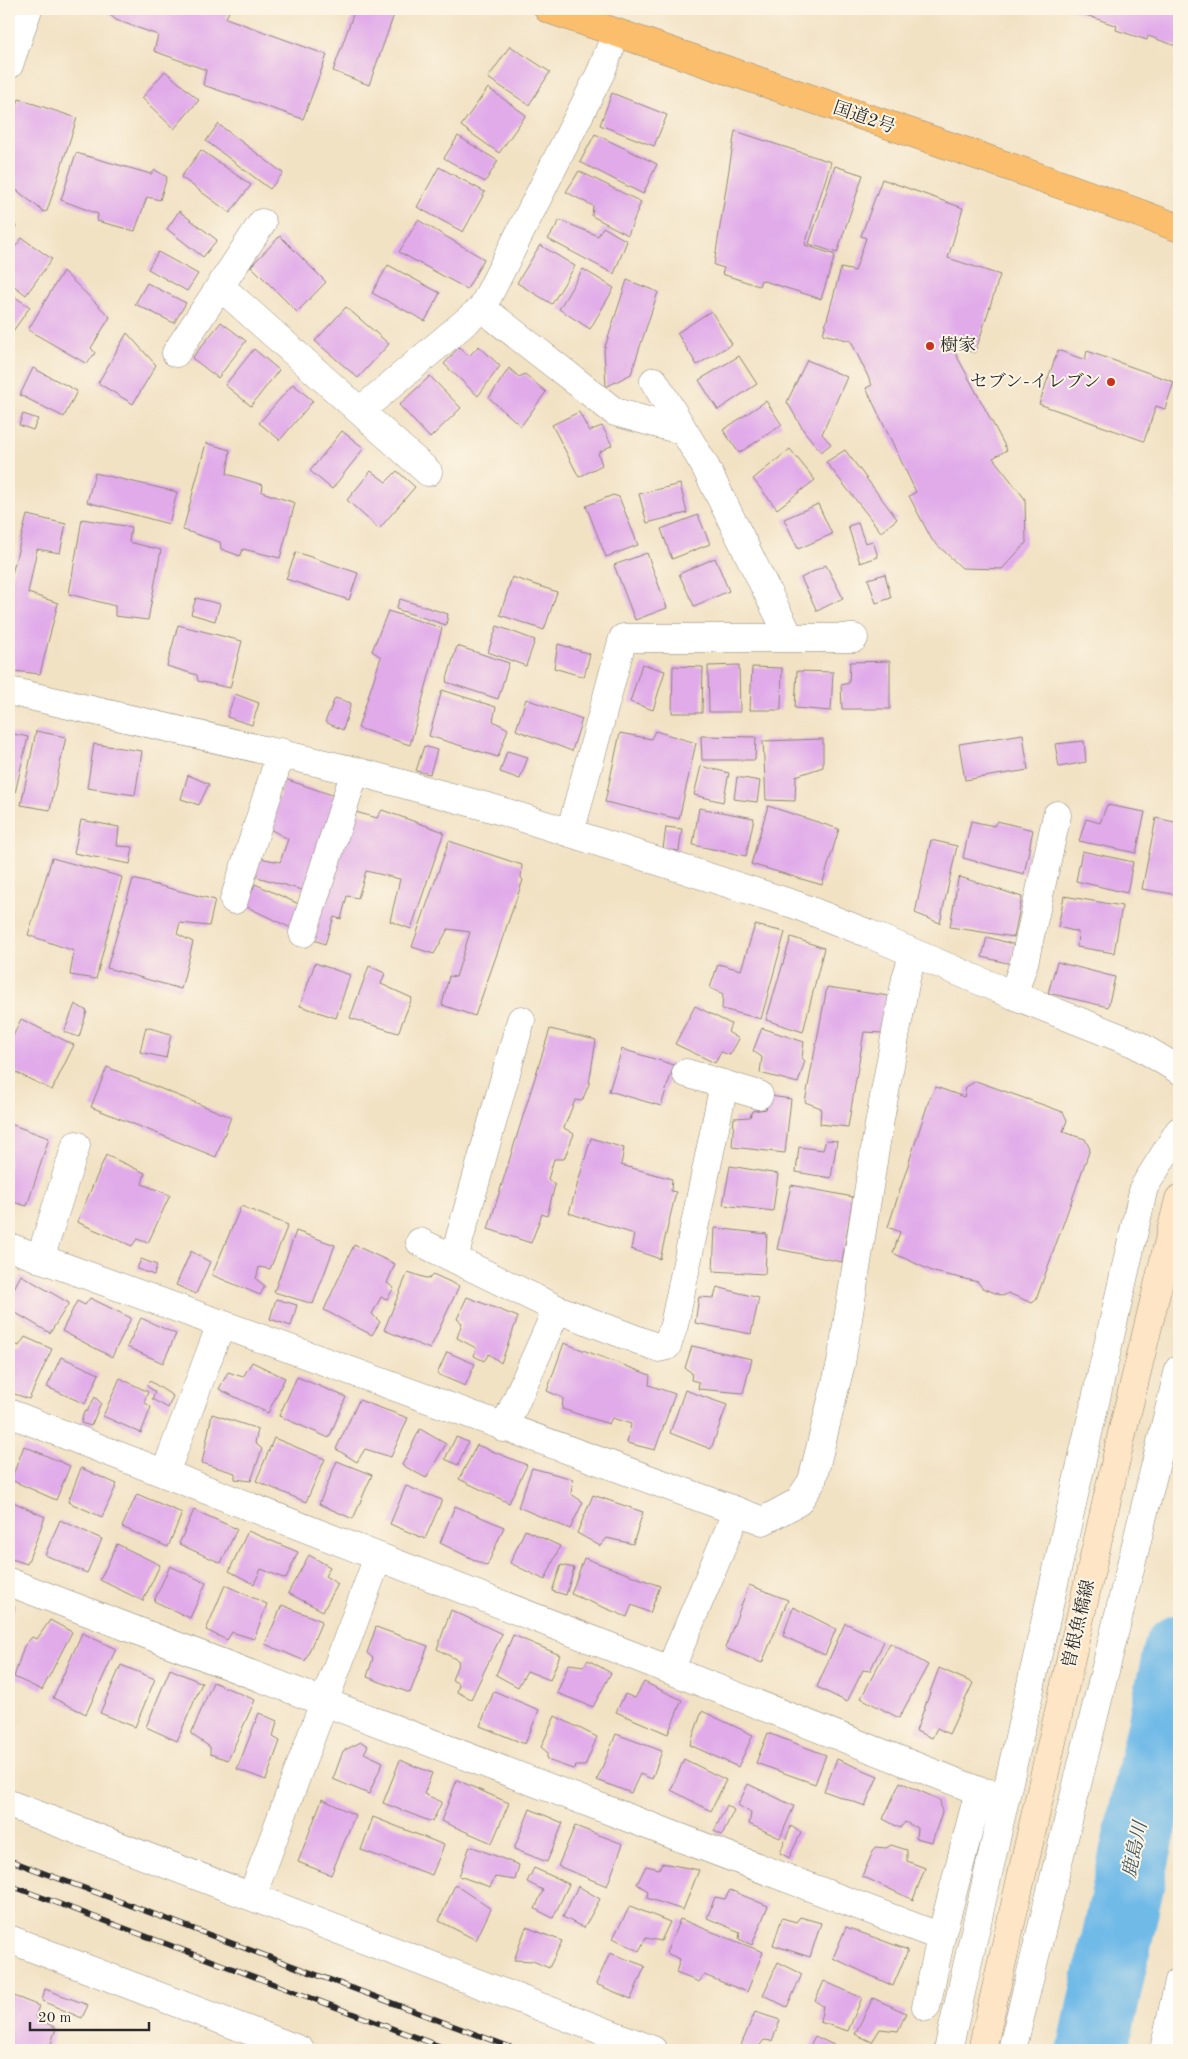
<svg xmlns="http://www.w3.org/2000/svg" width="1188" height="2059" font-family="'Old Standard TT','Noto Serif JP',serif">
	<style>
		.lines { fill: none; stroke-linecap: round; stroke-linejoin: round }
		.river { stroke: #6fbae8; stroke-width: 71 }
		.building { fill: #e1abea }
		.street-casing { stroke: #8e8678; stroke-width: 29 }
		.secondary-casing { stroke: #8e8678; stroke-width: 29 }
		.highway-casing { stroke: #8e8678; stroke-width: 29 }
		.street { stroke: #fff; stroke-width: 28 }
		.secondary { stroke: #fde5c5; stroke-width: 28 }
		.highway { stroke: #fabe6d; stroke-width: 28 }
		.rail-casing { stroke: #2b2b2b; stroke-width: 5.5 }
		.rail { stroke: #fcf5e5; stroke-width: 4; stroke-dasharray: 11; stroke-linecap: butt }
		.poi-dot { fill: #c8321e; stroke: #fcf5e5; stroke-width: 2 }
		.labels { text-anchor: middle; dominant-baseline: central; stroke-width: 4; stroke-linejoin: round; paint-order: stroke }
		.street-label { font-size: 18px; fill: #2b2b2b; stroke: #fcf5e5 }
		.poi-label { font-size: 18px; fill: #2b2b2b; stroke: #fcf5e5; text-anchor: start }
		.water-label { font-size: 19px; font-style: italic; fill: #3f5664; stroke: #fcf5e5 }
	</style>
	<rect width="100%" height="100%" fill="#fcf5e5"/>
	<filter id="ink" filterUnits="userSpaceOnUse"><feTurbulence type="fractalNoise" baseFrequency=".02" numOctaves="2"/><feDisplacementMap in="SourceGraphic" scale="10" xChannelSelector="R" yChannelSelector="G"/><feConvolveMatrix kernelMatrix="1 2 1 2 8 2 1 2 1" color-interpolation-filters="sRGB"/></filter>
	<filter id="wash" filterUnits="userSpaceOnUse"><feTurbulence type="fractalNoise" baseFrequency=".0096" numOctaves="4" result="noise"/><feDisplacementMap in="SourceGraphic" scale="20" xChannelSelector="R" yChannelSelector="G"/><feGaussianBlur stdDeviation="1.12" result="paint"/><feColorMatrix in="noise" values="0 0 0 0 0 0 0 0 0 0 0 0 0 0 0 0 0 1.4 0 .05"/><feComposite in="paint" operator="in"/></filter>
	<g filter="url(#wash)">
		<rect width="100%" height="100%" fill="#f2e2c4"/>
		<g class="lines">
			<path class="river" d="M1093,2050L1179,1650"/>
		</g>
		<g id="blocks">
			<path class="building" d="M103,9H230L226,18L327,55L303,119L203,85L206,70L154,51L158,35L116,20Z
				M355,9H396L369,85L333,71Z
				M1069,9H1179V47L1148,36L1147,40L1116,30L1117,26Z
				M510,46L550,72L529,105L488,78Z
				M165,71L199,100L174,129L142,98Z
				M488,88L526,115L499,153L461,126Z
				M612,93L667,115L654,146L600,125Z
				M19,99L77,118L47,211L44,212L9,184V130Z
				M218,124L283,173L270,189L206,141Z
				M735,131L831,162L805,245L835,255L821,299L761,280L759,286L722,274L724,268L714,265Z
				M595,134L657,164L643,194L580,162Z
				M458,136L498,161L485,182L444,158Z
				M201,150L251,185L230,213L181,177Z
				M76,153L151,174L155,170L167,177L160,200L147,197L135,231L97,221L98,214L61,200Z
				M835,166L863,175L837,253L809,244Z
				M439,167L485,192L463,232L417,207Z
				M579,171L641,202L628,235L592,216L593,206L566,192Z
				M882,179L963,208L948,258L1000,275L975,353L951,345L1007,450L993,458L1025,499L1026,543L1002,569L962,568L932,540L909,496L916,492L866,388L872,385L851,341L823,334L841,268L855,271L866,238L861,236Z
				M179,211L217,240L203,257L167,229Z
				M418,220L484,259L467,289L399,252Z
				M560,220L598,236L603,227L627,241L614,274L548,239Z
				M9,222L16,226L9,240Z
				M280,236L326,282L297,312L251,266Z
				M22,238L52,259L26,295L9,282V255Z
				M540,245L575,266L552,304L517,283Z
				M158,252L198,274L187,291L148,269Z
				M388,265L440,293L425,321L372,293Z
				M583,269L614,288L590,329L559,309Z
				M63,271L110,317L91,348L95,353L87,364L28,330Z
				M627,280L658,292L631,374L606,387L604,350Z
				M147,283L186,303L174,323L135,304Z
				M9,293L30,307L13,331L9,329Z
				M346,307L389,344L358,378L315,341Z
				M711,311L732,344L697,365L677,333Z
				M221,322L246,341L218,378L192,358Z
				M127,333L156,365L133,404L98,383Z
				M479,346L500,366L478,396L444,364L459,347L469,356Z
				M254,349L279,370L251,406L225,385Z
				M1058,350L1085,360L1087,351L1174,382L1165,409L1156,406L1144,441L1039,404Z
				M739,356L757,384L718,410L699,380Z
				M807,360L847,377L822,434L831,444L821,452L804,431L787,402Z
				M33,368L77,391L64,417L20,395Z
				M509,368L519,377L525,374L546,392L521,426L489,398Z
				M430,376L461,408L430,438L399,405Z
				M293,384L313,401L280,440L259,423Z
				M766,401L782,425L739,453L723,430Z
				M579,412L589,431L602,426L612,445L598,453L602,465L579,477L552,425Z
				M23,414L38,419L33,430L19,425Z
				M342,431L364,448L332,489L310,471Z
				M206,443L230,450L227,474L263,485L262,492L295,503L280,558L243,549L240,556L221,549L220,542L183,530Z
				M790,449L815,480L777,509L753,479Z
				M845,450L897,519L881,532L826,462Z
				M371,471L386,482L397,471L415,487L379,529L347,500Z
				M95,473L177,492L169,524L87,502Z
				M680,484L687,513L647,523L639,494Z
				M613,495L619,497L638,545L606,557L586,506Z
				M818,504L832,534L798,549L784,519Z
				M27,515L66,524L60,553L37,549L28,593L58,603L40,674L14,671V664L9,662V586Z
				M698,515L710,544L672,559L661,529Z
				M82,519L131,527L129,542L161,550L148,620L115,616V606L69,594Z
				M858,523L865,543L873,541L878,557L860,563L848,526Z
				M296,552L358,573L349,600L286,579Z
				M647,553L667,608L635,620L614,565Z
				M715,558L729,591L694,606L679,574Z
				M826,565L843,598L817,611L801,578Z
				M885,574L891,598L876,603L868,579Z
				M512,577L557,592L544,630L500,615Z
				M196,598L220,604L215,621L191,614Z
				M400,599L448,614L446,625L396,609Z
				M388,611L442,628L410,745L358,728L381,657L372,651Z
				M178,625L242,641L230,688L198,681L197,675L167,666Z
				M497,626L535,640L526,666L488,652Z
				M558,644L590,654L584,677L554,668Z
				M457,646L509,663L498,699L446,682Z
				M890,661V709H842L841,685L849,683L850,662Z
				M642,664L665,671L653,710L630,702Z
				M739,665L740,712H709L708,666Z
				M673,666L703,667L702,713H672Z
				M752,667L782,668L781,710H750Z
				M797,671L833,672L831,711L795,708Z
				M442,690L496,707L493,721L508,729L498,757L429,736Z
				M235,694L259,703L252,725L227,717Z
				M335,698L351,703L343,730L325,722Z
				M526,699L582,719L572,751L516,730Z
				M36,731L66,737L50,810L21,805Z
				M655,731L696,743L679,819L605,802L620,733L651,739Z
				M9,733L28,737L15,793L9,794Z
				M1023,734L1028,770L965,780L959,744Z
				M701,736L756,737L755,760H702Z
				M823,739V767L796,776L795,801L766,800L763,741Z
				M1084,741L1086,762L1059,767L1055,744Z
				M94,744L142,751L135,795L87,788Z
				M424,746L437,750L430,774L416,771Z
				M507,751L528,757L520,779L500,772Z
				M701,766L729,773L723,802L694,795Z
				M188,775L209,784L199,805L181,799Z
				M737,777L760,781L757,802L734,799Z
				M285,779L338,797L305,891L254,876L259,858L280,862L288,839L268,828Z
				M1107,805L1145,812L1136,853L1079,841L1086,819L1100,823Z
				M768,806L839,829L822,885L751,864Z
				M699,808L754,818L746,856L693,845Z
				M382,810L444,832L411,929L390,921L400,879L366,871L358,898L347,896L341,919L334,917L325,944L308,938L352,811L377,818Z
				M1156,818L1179,823V895L1142,889Z
				M81,820L119,827L117,846L133,847L130,864L74,853Z
				M971,821L994,826L997,821L1033,830L1024,874L963,858Z
				M666,827L682,829L679,851L663,849Z
				M931,840L957,846L940,923L915,913Z
				M449,841L522,865L521,878L523,880L475,1016L442,1005L449,976L456,977L470,932L448,929L434,954L412,947Z
				M1082,851L1133,862L1127,893L1076,881Z
				M52,858L122,877L96,979L70,975L74,951L28,935Z
				M960,877L1022,897L1014,937L950,927L958,879Z
				M133,879L215,900L209,926L180,923L177,934L193,942L181,989L107,968Z
				M255,884L301,905L291,928L245,906Z
				M1064,896L1122,906L1114,953L1077,947L1078,932L1058,927Z
				M755,925L785,932L761,1019L722,1009L723,994L710,988L718,964L741,970Z
				M791,937L824,948L803,1032L766,1020Z
				M987,937L1016,945L1011,964L982,957Z
				M1057,962L1115,977L1108,1007L1048,993Z
				M315,963L350,975L336,1018L300,1006Z
				M369,966L385,973L381,984L412,998L398,1033L350,1018Z
				M827,987L889,996L883,1033L864,1032L848,1127L820,1124L821,1108L805,1102Z
				M75,1004L87,1011L79,1037L64,1032Z
				M695,1006L731,1024L728,1032L739,1039L730,1055L721,1052L715,1063L675,1044Z
				M21,1019L74,1045L52,1090L9,1069V1045Z
				M146,1027L171,1034L166,1058L140,1052Z
				M762,1028L804,1042L802,1058L805,1061L798,1083L760,1073L762,1057L753,1051Z
				M550,1029L596,1040L589,1084L582,1101L575,1100L564,1128L574,1134L564,1159H554L548,1179L555,1185L547,1216L542,1214L531,1243L488,1229Z
				M622,1049L674,1065L661,1106L609,1091Z
				M107,1067L231,1117L216,1157L91,1107Z
				M976,1081L1063,1112L1067,1120L1063,1132L1085,1139L1090,1149L1036,1300L1032,1303L1008,1293L1003,1296L982,1288L978,1282L934,1272L893,1253L900,1232L888,1227L929,1100L936,1087L964,1097L966,1087Z
				M770,1096L791,1099L785,1153L732,1147L734,1118L750,1117L752,1111L766,1109Z
				M10,1124L49,1138L27,1206L9,1201V1129Z
				M591,1138L624,1148L621,1165L672,1179L671,1191L676,1192L660,1259L631,1249L634,1234L569,1213Z
				M826,1140L837,1141L831,1178L796,1172L799,1147L823,1150Z
				M106,1155L145,1173L142,1184L170,1195L148,1243L137,1239L132,1246L77,1222Z
				M730,1166L778,1174L773,1211L723,1205Z
				M791,1185L853,1197L842,1262L777,1249Z
				M241,1206L288,1225L270,1269L259,1267L256,1279L265,1286L260,1295L212,1275Z
				M715,1228L767,1234L765,1274L713,1271Z
				M296,1231L335,1245L313,1304L274,1292Z
				M354,1245L395,1264L387,1283L394,1288L387,1299L381,1297L372,1314L380,1322L372,1335L324,1310Z
				M191,1251L210,1262L196,1294L176,1285Z
				M141,1259L157,1265L154,1275L137,1269Z
				M408,1272L429,1279L433,1274L459,1286L430,1349L384,1330Z
				M21,1275L69,1303L50,1333L9,1309V1298Z
				M717,1287L759,1298L751,1334L695,1323L699,1297L714,1298Z
				M467,1297L518,1317L501,1363L489,1354L484,1361L474,1356L476,1348L457,1338L462,1323L457,1319Z
				M90,1298L131,1318L112,1357L62,1331L77,1301L85,1305Z
				M276,1299L297,1305L291,1326L270,1319Z
				M141,1318L176,1334L163,1363L127,1347Z
				M25,1337L52,1349L29,1399L9,1392V1342L19,1346Z
				M564,1343L650,1375L649,1385L675,1394L655,1450L627,1443L631,1424L612,1418L609,1424L562,1409L563,1398L547,1391Z
				M692,1346L752,1359L743,1393L698,1389L699,1382L691,1380L692,1373L685,1368Z
				M447,1352L475,1364L465,1386L437,1374Z
				M61,1357L99,1374L85,1404L47,1387Z
				M252,1362L285,1378L268,1413L219,1389L228,1372L243,1377Z
				M297,1377L346,1397L329,1438L279,1416Z
				M120,1378L148,1392L144,1402L151,1407L141,1433L103,1416Z
				M150,1381L173,1396L168,1408L152,1399L155,1392L146,1385Z
				M685,1390L727,1405L711,1449L670,1433Z
				M95,1397L101,1403L91,1426L81,1423L84,1412L87,1411Z
				M359,1400L408,1418L391,1457L365,1449L357,1462L336,1449Z
				M212,1414L258,1429L255,1443L262,1449L251,1481L235,1479V1473L202,1463Z
				M420,1429L446,1444L426,1478L402,1465Z
				M456,1437L468,1442L458,1465L445,1459Z
				M274,1438L325,1459L306,1502L256,1481Z
				M477,1445L527,1465L509,1503L459,1479Z
				M24,1446L70,1466L56,1500L11,1480Z
				M337,1461L372,1475L353,1519L319,1504Z
				M81,1468L117,1484L102,1517L68,1502Z
				M532,1468L573,1479L571,1494L583,1502L570,1529L518,1507Z
				M406,1486L442,1500L425,1539L390,1524Z
				M137,1494L182,1513L168,1547L122,1527Z
				M593,1495L643,1512L633,1544L607,1538L600,1546L577,1533Z
				M9,1500L45,1517L27,1564L9,1558Z
				M455,1506L504,1527L487,1566L440,1543Z
				M194,1510L237,1529L221,1563L179,1544Z
				M60,1520L102,1539L87,1573L45,1555Z
				M525,1530L560,1546L545,1580L510,1563Z
				M248,1531L298,1552L286,1579L261,1569L254,1584L229,1571Z
				M117,1544L160,1565L143,1601L100,1580Z
				M309,1555L330,1567L325,1576L338,1584L323,1611L288,1593Z
				M584,1558L660,1586L650,1613L632,1605L627,1617L571,1594Z
				M561,1565L574,1568L566,1595L552,1591Z
				M170,1566L206,1583L190,1618L154,1601Z
				M225,1585L267,1604L254,1639L232,1632L227,1640L206,1630Z
				M749,1585L788,1600L762,1663L725,1648Z
				M9,1604L15,1607L9,1620Z
				M282,1605L322,1621L305,1661L265,1644Z
				M793,1607L836,1629L825,1655L783,1636Z
				M451,1610L502,1634L471,1699L457,1692L459,1684L452,1680L459,1661L437,1649Z
				M50,1620L72,1632L42,1690L14,1677L24,1646L32,1637L37,1639Z
				M845,1623L884,1641L870,1671L863,1670L847,1702L817,1687Z
				M376,1627L428,1646L410,1693L367,1677L373,1658L367,1653Z
				M82,1633L116,1649L86,1714L53,1698Z
				M513,1635L560,1655L550,1680L527,1671L518,1687L496,1675Z
				M890,1643L928,1665L899,1718L861,1698Z
				M588,1660L611,1673L593,1707L557,1693L569,1664L584,1666Z
				M121,1665L155,1679L135,1727L100,1713Z
				M939,1668L973,1683L949,1734L937,1728L932,1738L916,1731Z
				M170,1669L202,1683L177,1741L146,1727Z
				M213,1682L255,1700L228,1760L210,1754V1747L191,1734Z
				M644,1682L682,1700L668,1734L616,1712L625,1694L635,1698Z
				M494,1691L539,1710L525,1744L480,1726Z
				M702,1711L753,1735L738,1767L690,1745Z
				M259,1713L277,1721L273,1737L280,1741L266,1780L237,1769Z
				M555,1716L597,1737L585,1766H576L573,1769L547,1760V1752L541,1747Z
				M768,1733L826,1755L815,1784L756,1763Z
				M616,1734L662,1751L652,1779L640,1774L631,1793L597,1780Z
				M361,1742L368,1746L364,1753L383,1762L369,1794L333,1779L343,1751Z
				M684,1759L726,1780L711,1811L671,1790Z
				M837,1759L878,1776L865,1806L824,1791Z
				M400,1760L432,1773L424,1794L442,1802L432,1822L383,1803Z
				M457,1780L509,1803L492,1843L441,1821Z
				M900,1782L940,1800L942,1812L932,1842L916,1838L917,1828L905,1822L900,1828L883,1819Z
				M748,1784L794,1806L780,1838L749,1824L751,1813L738,1805Z
				M322,1799L355,1815L331,1875L298,1862Z
				M727,1805L734,1810L722,1835L714,1831Z
				M530,1809L563,1823L547,1862L514,1849Z
				M373,1817L444,1845L432,1875L361,1850Z
				M575,1826L623,1844L607,1886L558,1866Z
				M791,1826L801,1833L789,1858L780,1853Z
				M891,1845L907,1850V1861L925,1868L913,1900L862,1876L875,1847L886,1848Z
				M470,1846L519,1865L515,1880L495,1877L490,1887L459,1876Z
				M662,1863L699,1870L683,1910L647,1898L648,1891L637,1884L646,1866L659,1869Z
				M534,1868L569,1884L553,1918L535,1909L543,1890L527,1882Z
				M455,1885L491,1909L476,1940L439,1921Z
				M578,1886L600,1899L584,1928L563,1917Z
				M730,1890L768,1906L752,1945L739,1939L740,1932L707,1918L715,1897L725,1899Z
				M630,1906L670,1922L661,1941L646,1938L639,1951L613,1938Z
				M800,1917L821,1923L810,1957L773,1945L782,1918L796,1922Z
				M680,1919L763,1952L747,1992L704,1975L699,1982L676,1973L680,1959L666,1953Z
				M526,1927L562,1941L549,1968L533,1961L514,1960Z
				M846,1927L908,1950L893,1986L833,1958Z
				M610,1953L645,1966L631,1999L596,1984Z
				M778,1962L802,1974L787,2007L763,1995Z
				M824,1981L862,1998L848,2031L820,2022L823,2006L815,2001Z
				M45,1989L88,2005L82,2018L42,2001Z
				M9,1994L39,2006L35,2017L56,2028L49,2050H9Z
				M873,1998L906,2013L898,2031L880,2029L872,2042L855,2034Z
				M755,2012L780,2020L772,2041L764,2040L756,2050H752L741,2045Z
				M815,2036L844,2050H808Z"/>
		</g>
	</g>
	<g filter="url(#ink)">
		<use href="#blocks" fill-opacity="0" stroke="#8e8678" stroke-width="1"/>
		<g class="lines">
			<defs>
				<path id="street" d="M9,65L28,9
					M221,287L428,472
					M482,308L615,412L684,431
					M176,353L262,223
					M654,381L705,466L790,638
					M360,411L482,308L601,72L616,33
					M9,691L355,771L495,809L796,905L867,933L1013,995L1136,1044L1179,1070
					M570,833L623,638H854
					M234,900L281,752
					M303,933L355,771
					M1013,995L1024,963L1057,815
					M686,1073L759,1095
					M420,1242L557,1309L659,1348L667,1346L674,1325L724,1084
					M9,1247L737,1511L670,1670L979,1791L1005,1796
					M454,1258L521,1020
					M40,1259L76,1145
					M9,1413L670,1670
					M504,1428L557,1309
					M165,1473L221,1324
					M737,1511L763,1521L798,1502L812,1481L841,1363L878,1130L906,978L914,953
					M9,1582L941,1937L979,1791
					M9,1804L653,2050
					M252,1896L378,1557
					M9,1939L300,2050
					M926,2007L941,1937
					M948,2050L1144,1187L1179,1131
					M1012,2050L1179,1369
					M1164,2050L1179,1981"/>
				<path id="secondary" d="M982,2050L1123,1429L1179,1199"/>
				<path id="highway" d="M548,9C758,82 971,150 1179,228"/>
			</defs>
			<use href="#street" class="street-casing"/>
			<use href="#secondary" class="secondary-casing"/>
			<use href="#highway" class="highway-casing"/>
			<use href="#street" class="street"/>
			<use href="#secondary" class="secondary"/>
			<use href="#highway" class="highway"/>
			<defs>
				<path id="rail" d="M9,1860L518,2050
					M9,1885L450,2050"/>
			</defs>
			<use href="#rail" class="rail-casing"/>
			<use href="#rail" class="rail"/>
		</g>
	</g>
	<g class="poi-dot">
		<circle cx="930" cy="346" r="5"/>
		<circle cx="1111" cy="382" r="5"/>
	</g>
	<g class="labels">
		<g class="street-label">
			<text transform="translate(864 118) rotate(19)">国道2号</text>
			<text transform="translate(1079 1624) rotate(-77)">曽根魚橋線</text>
		</g>
		<g class="poi-label">
			<text x="940" y="346">樹家</text>
			<text x="1101" y="382" text-anchor="end">セブン-イレブン</text>
		</g>
		<g class="water-label">
			<text transform="translate(1136 1850) rotate(-78)">鹿島川</text>
		</g>
	</g>
	<rect width="1188" height="2059" fill="none" stroke="#fcf5e5" stroke-width="30"/>
	<path d="M30 2022v8h119v-8" fill="none" stroke="#2b2b2b" stroke-width="2.5"/>
	<text x="38" y="2022" font-size="15" fill="#2b2b2b" stroke="#fcf5e5" stroke-width="4" paint-order="stroke">20 m</text>
</svg>
